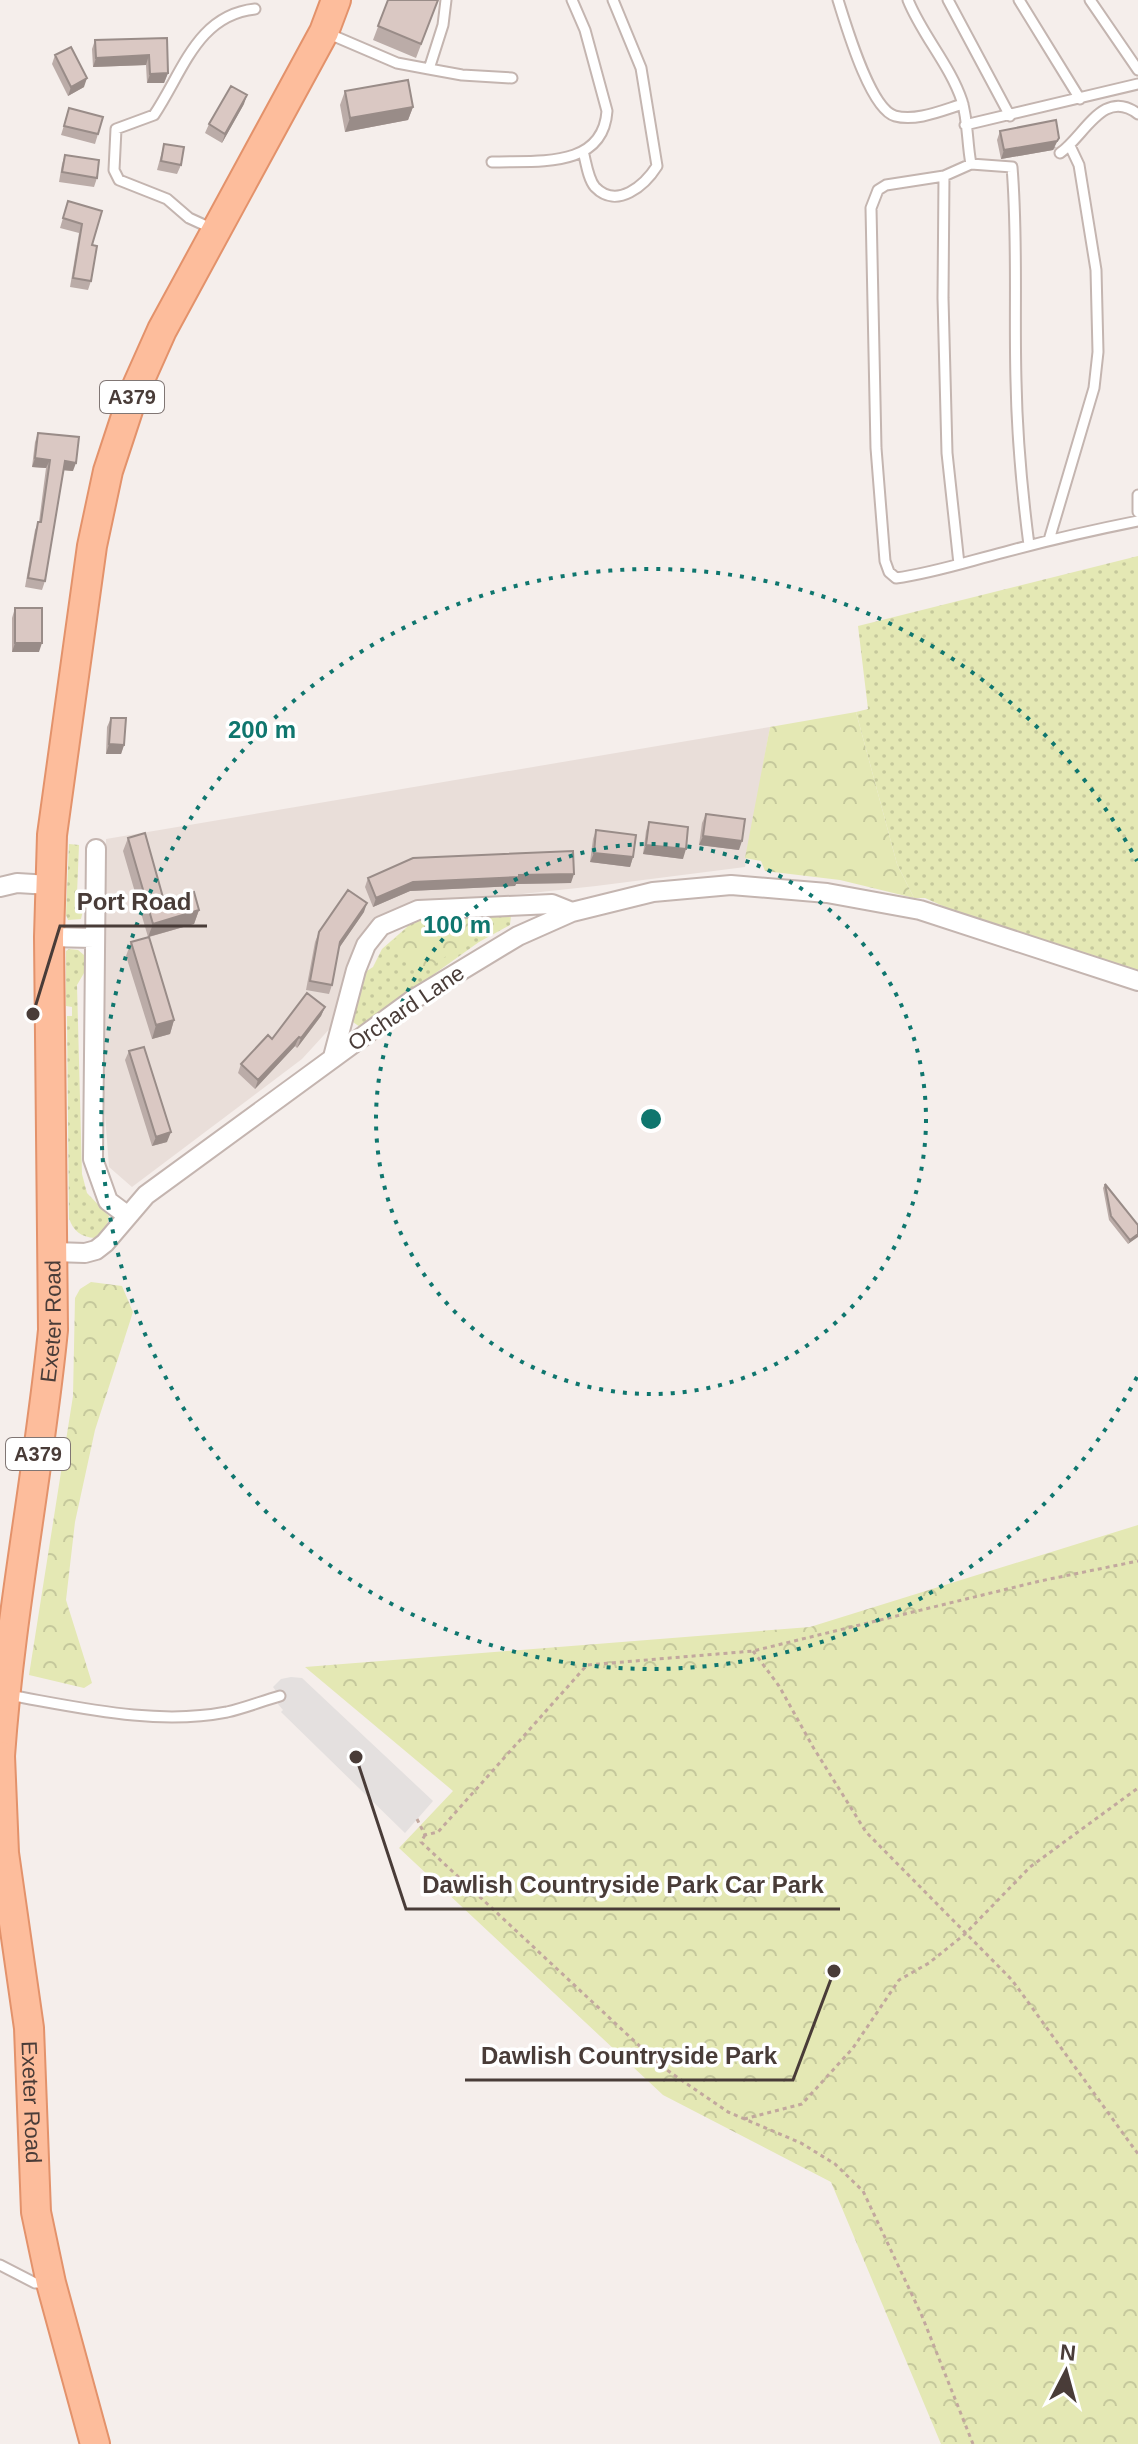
<svg xmlns="http://www.w3.org/2000/svg" width="1138" height="2444" font-family="Helvetica,sans-serif">
	<style>
		.residential { fill: #e9ded9 }
		.grass { fill: url(#grass-dots) }
		.forest { fill: url(#forest-crowns) }
		.parking { fill: #e4e0df }
		.lines { fill: none; stroke-linecap: round; stroke-linejoin: round }
		.service-casing { stroke: #c4b5b0; stroke-width: 13 }
		.minor-casing { stroke: #c4b5b0; stroke-width: 22 }
		.primary-casing { stroke: #e3926b; stroke-width: 32 }
		.path { stroke: #c2a89e; stroke-width: 3; stroke-dasharray: 4 4; stroke-linecap: butt }
		.service { stroke: #fff; stroke-width: 9 }
		.minor { stroke: #fff; stroke-width: 18 }
		.primary { stroke: #fdbd9c; stroke-width: 28 }
		.wall { fill: #bbaca8 }
		.shaded-wall { fill: #998c88 }
		.building { fill: #dac8c3; stroke: #998c88; stroke-width: 2 }
		.ring { fill: none; stroke: #0f766e; stroke-width: 4; stroke-dasharray: 4 8 }
		.labels { text-anchor: middle; dominant-baseline: central; stroke-width: 7; stroke-linejoin: round; paint-order: stroke }
		.shield { fill: #fff; stroke: #807674; stroke-width: 2 }
		.shield-label { font-size: 20px; font-weight: bold; fill: #493c38 }
		.street-label { font-size: 22px; fill: #493c38; stroke: #fff }
		.centre { fill: #0f766e; stroke: #fff; stroke-width: 4 }
		.ring-label { font-size: 24px; text-anchor: middle; font-weight: bold; fill: #0f766e; stroke: #fff; stroke-width: 7; stroke-linejoin: round; paint-order: stroke }
		.leader { fill: none; stroke: #493c38; stroke-width: 3 }
		.callout-dot { fill: #493c38; stroke: #fff; stroke-width: 3 }
		.callout-label { font-size: 24px; text-anchor: middle; font-weight: bold; fill: #493c38; stroke: #fff; stroke-width: 7; stroke-linejoin: round; paint-order: stroke }
	</style>
	<defs>
		<pattern id="grass-dots" width="8" height="8" patternUnits="userSpaceOnUse" patternTransform="scale(2)"><rect width="8" height="8" fill="#e4e8b4"/><path d="M2 2h.1M6 6h.1" fill="none" stroke="#c5c89c" stroke-width="1.8" stroke-linecap="round"/></pattern>
		<pattern id="forest-crowns" width="20" height="18" patternUnits="userSpaceOnUse" patternTransform="scale(2)"><rect width="20" height="18" fill="#e4e8b4"/><path d="M2 6a3 3 0 1 1 6 0M12 15a3 3 0 1 1 6 0" fill="none" stroke="#c5c89c"/></pattern>
	</defs>
	<rect width="100%" height="100%" fill="#f5eeeb"/>
	<path class="residential" d="M770,727L745,867L596,886L413,906L383,918L334,1024L302,1059L132,1187L109,1167L104,1101L106,839Z"/>
	<path class="grass" d="M1138,556V973L976,921L925,898H914L897,864L856,712L868,709L858,626Z
		M69,844L79,845L77,894L85,902L81,919L68,920L66,915Z
		M506,913L511,916L510,925L479,942L360,1027L353,1022L362,974L373,967L382,949L407,927L412,917Z
		M69,949L78,950L84,955V973L77,985L82,1174L87,1193L109,1216L106,1231L95,1238C81,1237 73,1231 69,1218L67,1016H72V1007L66,1006V951Z"/>
	<path class="forest" d="M856,712L897,864L914,898L840,880L765,871L761,861L745,858L770,727Z
		M468,918L477,935L419,975L393,941L418,921Z
		M91,1282L122,1286L133,1312L95,1430L75,1522L66,1600L92,1683L84,1688L29,1675L73,1396L75,1298L80,1289Z
		M1138,1525V2444H941L831,2182L663,2095L399,1848L453,1791L305,1667L810,1627Z"/>
	<path class="parking" d="M291,1677L302,1678L433,1801L405,1833L281,1712L283,1710L278,1704L280,1696L273,1687L281,1679Z"/>
	<g class="lines">
		<defs>
			<path id="service" d="M838,0C846,25 870,109 895,116C916,122 943,110 963,104
				M908,0C922,35 950,65 962,101C968,120 967,144 971,164
				M948,0L1010,116
				M1019,0L1080,99
				M1090,0L1138,70
				M327,33L397,63L429,69L443,25L446,0
				M429,69L462,75L512,78
				M965,125L1138,84
				M583,151C586,162 588,179 595,187C617,210 645,185 657,166L641,68L613,0
				M1060,153C1084,137 1103,87 1138,114
				M492,162C535,160 603,170 607,111L585,30L572,0
				M944,176L943,298L947,453L959,564
				M213,229L189,218L167,199L119,180L114,170L116,129L154,115C183,72 197,15 255,9
				M1138,495V512
				M1049,540L1094,388L1098,352L1096,270L1079,165L1070,146
				M1029,545C1022,491 1017,436 1016,381C1014,310 1018,239 1012,167L971,164L944,176L886,185L878,190L871,208L876,448L885,561L889,572L896,578C933,573 969,561 1005,552C1049,540 1093,530 1138,521
				M8,1695C78,1707 155,1726 227,1712C245,1708 262,1701 280,1696
				M0,2265L35,2283H48"/>
			<path id="minor" d="M96,849L93,1159L108,1201L128,1216
				M0,887L17,883L50,885
				M49,937L94,938
				M333,1057L356,970L366,945L381,926L418,910L552,904L572,912
				M54,1252L85,1253L96,1250L105,1243L146,1195L414,999L518,936L572,912L653,892L731,885L827,893L920,910L1138,981"/>
			<g id="primary">
				<path id="s1" d="M0,1756C10,1613 39,1472 53,1330L49,937L52,835L92,546L108,471L133,395L162,330L324,32L336,0"/>
				<path id="s2" d="M0,1756L4,1853L29,2028L36,2212L51,2283L95,2444"/>
			</g>
		</defs>
		<use href="#service" class="service-casing"/>
		<use href="#minor" class="minor-casing"/>
		<use href="#primary" class="primary-casing"/>
		<path class="path" d="M753,1651L779,1686L813,1747L866,1832L1012,1980L1138,2154
			M417,1819L425,1835L438,1832L587,1665L753,1651L1040,1581L1138,1561
			M425,1835L421,1842L661,2066L728,2112L801,2143L835,2164L863,2191L922,2316L973,2444
			M744,2119L802,2104L853,2048L899,1980L929,1963L965,1934L1030,1867L1138,1788"/>
		<use href="#service" class="service"/>
		<use href="#minor" class="minor"/>
		<use href="#primary" class="primary"/>
	</g>
	<path class="wall" d="M388,0H438L416,58L373,40Z
		M167,38L168,73L164,83H147L146,65L93,67L92,49L95,40Z
		M55,55L84,87L68,96L52,64Z
		M345,91L413,107L408,120L345,132L340,105Z
		M244,104L222,143L205,133L209,124Z
		M69,109L98,134L95,144L61,135Z
		M1000,131L1056,147L1053,150L1001,159L997,140Z
		M164,144L181,165L177,174L157,170Z
		M65,155L97,178L94,187L59,182L62,164Z
		M68,201L102,211L92,245L91,281L88,290L70,287L79,233L60,228Z
		M38,433L73,471L63,470L45,581L42,590L25,587L35,530L39,522L46,468L32,467L35,442Z
		M15,608L39,652H12V618Z
		M111,718L124,745L121,754H106L107,727Z
		M706,814L739,850L699,845L702,823Z
		M649,822L683,859L643,854L646,831Z
		M596,830L633,857L630,867L590,862L593,839Z
		M128,838L164,901L199,910L194,924L149,937L174,1020L170,1034L152,1039L126,956L131,942L148,937L123,851Z
		M368,878L571,883L516,884L515,886L410,891L373,907L365,887Z
		M364,912L339,948L332,985L329,994L306,990L315,942L319,932Z
		M325,1007L321,1016L297,1048L295,1046L255,1089L238,1073L241,1064L272,1039Z
		M129,1051L167,1142L152,1146L125,1060Z
		M1105,1184L1138,1225L1128,1244L1109,1220L1103,1188Z"/>
	<path class="shaded-wall" d="M149,55L146,65L93,67L96,58Z
		M168,73L164,83H147L150,74Z
		M87,78L84,87L68,96L71,87Z
		M247,95L244,104L222,143L225,134Z
		M413,107L408,120L345,132L350,118Z
		M1059,138L1053,150L1001,159L1004,150Z
		M35,458L50,460L46,468L32,467Z
		M65,461L76,463L73,471L61,470Z
		M15,643H42L39,652H12Z
		M109,744L124,745L121,754H106Z
		M703,836L742,841L739,850L699,845Z
		M646,845L686,849L683,859L643,854Z
		M594,853L633,857L630,867L590,862Z
		M574,874L571,883L516,884L515,886L410,891L373,907L376,898L413,882L519,875Z
		M367,903L364,912L337,951L340,942Z
		M199,910L194,924L148,937L153,924Z
		M325,1007L321,1016L297,1048L301,1038Z
		M174,1020L170,1034L152,1039L156,1025Z
		M299,1037L295,1046L255,1089L258,1080Z
		M171,1132L167,1142L152,1146L156,1137Z
		M1138,1234V1237L1128,1244L1130,1240Z"/>
	<path class="building" d="M388,0H438L421,44L378,26Z
		M167,38L168,73L150,74L149,55L96,58L95,40Z
		M71,47L87,78L71,87L55,55Z
		M408,80L413,107L350,118L345,91Z
		M231,86L247,95L225,134L209,124Z
		M69,108L103,117L98,134L64,126Z
		M1056,120L1059,138L1057,141L1004,150L1000,131Z
		M164,144L184,147L181,165L161,161Z
		M65,155L99,160L97,178L62,172Z
		M68,201L102,211L92,245L97,246L91,281L73,278L82,224L63,218Z
		M38,433L79,437L76,463L65,461L45,581L28,578L38,522H41L50,460L35,458Z
		M15,608H42V643H15Z
		M111,718H126L124,745L109,744Z
		M706,814L745,819L742,841L703,836Z
		M649,822L688,827L686,849L646,845Z
		M596,830L636,835L633,857L594,853Z
		M145,833L164,901L194,892L199,910L153,924L128,838Z
		M573,851L574,874L519,875V877L413,882L376,898L368,878L413,858Z
		M348,890L367,903L340,942L332,985L310,981L319,932Z
		M149,937L174,1020L156,1025L131,942Z
		M307,993L325,1007L301,1038L299,1037L258,1080L241,1064L268,1035L272,1039Z
		M144,1047L171,1132L156,1137L129,1051Z
		M1105,1184L1138,1225V1234L1130,1240L1111,1216Z"/>
	<g class="ring">
		<circle cx="651" cy="1119" r="275"/>
		<path d="M1137 1377A550 550 0 1 1 1137 861"/>
	</g>
	<g class="labels">
		<g class="shield">
			<rect x="100" y="381" width="64" height="32" rx="6"/>
			<rect x="6" y="1438" width="64" height="32" rx="6"/>
		</g>
		<g class="shield-label">
			<text x="132" y="397">A379</text>
			<text x="38" y="1454">A379</text>
		</g>
		<g class="street-label">
			<text transform="translate(406 1008) rotate(-34)">Orchard Lane</text>
			<text stroke="none"><textPath href="#s1" startOffset="438">Exeter Road</textPath></text>
			<text stroke="none"><textPath href="#s2" startOffset="348">Exeter Road</textPath></text>
		</g>
	</g>
	<circle cx="651" cy="1119" r="12" class="centre"/>
	<g class="ring-label">
		<text x="262" y="738">200 m</text>
		<text x="457" y="933">100 m</text>
	</g>
	<path class="leader" d="M33 1014L60 926H207M356 1757L406 1909H840M834 1971L793 2080H465"/>
	<g class="callout-dot">
		<circle cx="33" cy="1014" r="8"/>
		<circle cx="356" cy="1757" r="8"/>
		<circle cx="834" cy="1971" r="8"/>
	</g>
	<g class="callout-label">
		<text x="134" y="910">Port Road</text>
		<text x="623" y="1893">Dawlish Countryside Park Car Park</text>
		<text x="629" y="2064">Dawlish Countryside Park</text>
	</g>
	<g transform="translate(1066 2372) rotate(6)" stroke="#ffffff" stroke-width="6" paint-order="stroke">
	<path d="M0-6L14 30L0 20L-14 30Z" fill="#493c38"/>
	<text y="-12" font-size="22" font-weight="bold" text-anchor="middle" fill="#493c38">N</text>
	</g>
</svg>
